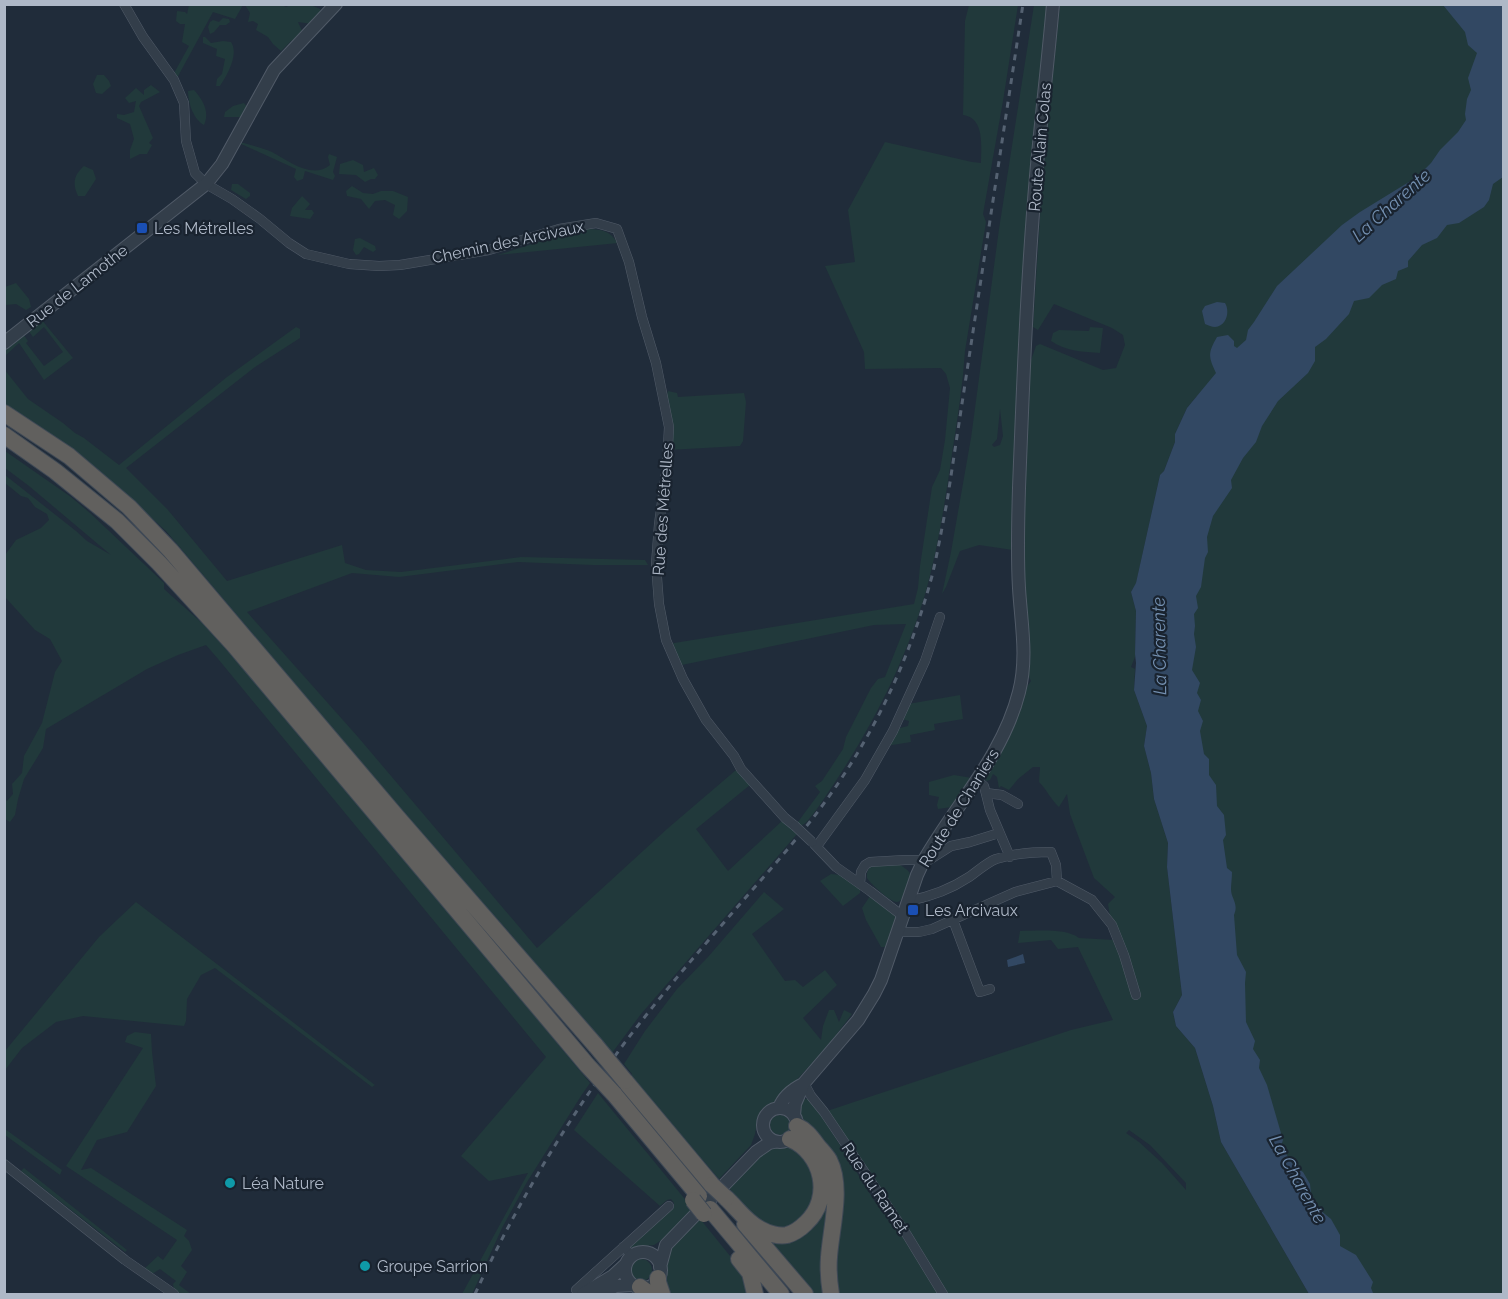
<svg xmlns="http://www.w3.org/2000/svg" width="1508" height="1299" font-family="Raleway,sans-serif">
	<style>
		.green { fill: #21393b; fill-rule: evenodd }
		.water { fill: #324863 }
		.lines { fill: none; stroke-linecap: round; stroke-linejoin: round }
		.minor-casing { stroke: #515b68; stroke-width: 10 }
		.tertiary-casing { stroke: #515b68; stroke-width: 14 }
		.trunk-casing { stroke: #3e4855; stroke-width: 18 }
		.minor { stroke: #333e4a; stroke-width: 9 }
		.tertiary { stroke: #333e4a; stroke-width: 12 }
		.trunk { stroke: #61605e; stroke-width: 16 }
		.rail { stroke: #556272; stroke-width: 3; stroke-dasharray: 6 6; stroke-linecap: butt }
		.minor-bridge-casing { stroke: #515b68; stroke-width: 10; stroke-linecap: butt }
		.trunk-bridge-casing { stroke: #3e4855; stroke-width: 18; stroke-linecap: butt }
		.minor-bridge { stroke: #333e4a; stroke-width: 9 }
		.trunk-bridge { stroke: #61605e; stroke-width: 16 }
		.transit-dot { fill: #1a4fb4; stroke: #19232f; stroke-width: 2 }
		.culture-dot { fill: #0f9aa8; stroke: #19232f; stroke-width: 2 }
		.labels { text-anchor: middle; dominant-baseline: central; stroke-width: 4.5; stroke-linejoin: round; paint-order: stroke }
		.street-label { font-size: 16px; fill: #aeb8c7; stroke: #19232f }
		.poi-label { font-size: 16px; fill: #aeb8c7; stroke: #19232f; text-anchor: start }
		.water-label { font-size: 18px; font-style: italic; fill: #7490b1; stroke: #19232f }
	</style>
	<rect width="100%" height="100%" fill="#202c3a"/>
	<path class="green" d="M189,5H243L235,19L213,12L177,78L173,75L189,46L182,42L185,24H180L176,21L177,11L185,12L187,14Z
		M245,5H282L286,7C298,2 309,4 320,9L322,15L312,24L298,22L303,33L300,39L291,41L281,51L273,44L268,37L256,30L258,24L253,21L248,22L250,13Z
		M969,5H1018L1003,101L983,214L986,222L965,351C963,383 958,415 953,447C946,495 939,544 926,591C907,657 876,719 839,776C833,785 811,820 804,824C801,826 798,826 795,826L820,792L815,786L822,781L843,749L846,737L871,688L878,679L885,677L906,624L874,625L677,666L668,644L914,604L918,588L920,566L932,487L940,470L945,440L950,388L946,374L941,368L865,369L864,352L825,266L855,262L848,210L885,142L972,162L981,163C981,146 985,118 963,115L965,21Z
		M1034,5H1048L1013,550L979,545L960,551L946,587L942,594L951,552L971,438L999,229ZM1000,409L1003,436L1000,445L994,447L992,445L997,439Z
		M1060,5H1503V111L1196,397L1187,408L1175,434V442L1164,471L1160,475L1136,584L1131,592L1136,611L1135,657L1131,667L1135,669L1134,690L1147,726L1144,746L1151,773L1154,799L1168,843L1167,867L1182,995L1173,1012L1176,1026L1195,1048L1213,1106L1221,1142L1309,1294H837L835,1275L839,1224L802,1121L800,1109L804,1099H809L828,1126L875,1202L885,1204L824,1112L1071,1030L1113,1020L1078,947L1058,949L1051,940L1018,943L1020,931C1037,931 1066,928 1079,938L1114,940L1108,904L1115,897L1094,878L1070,814L1067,794L1059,807C1051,800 1047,790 1039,782L1040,767H1033L1018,779L1009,790L1001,786L999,788L997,777L993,774L990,780L986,781L985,778L1026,688L1031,681L1028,675V653L1023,574L1024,519L1030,363L1036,346L1040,344L1103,370L1116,368L1125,345L1123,335L1112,328L1054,304L1038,330L1033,327L1041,201L1037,197L1039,181L1043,176L1049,92L1053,74ZM1129,1130L1150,1145L1186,1183V1190L1162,1163L1139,1142L1126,1133Z
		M223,18L229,19L230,22L226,25H220L214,32L210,34L208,27L210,22L213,20L219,22Z
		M203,37H205L211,43L223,41L231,42C239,54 228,74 220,86H216L217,79L222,74L225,59L216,56L217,49L203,43Z
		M97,75H104L109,81L111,86L102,94L96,93L93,84Z
		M151,85L160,92L141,102L139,106L153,138L149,143L152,145L147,154H140L130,159V150L134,139L130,124L117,118V114L124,115L134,112L136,101L129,103L125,98L136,88L144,95V90Z
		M194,90C203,100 210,112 204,125C193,119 188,102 188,91Z
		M244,103L248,108L246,117H224L225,112L233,106Z
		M239,143H244C253,146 263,148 272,152C289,161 312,180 330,165L328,157L329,154L337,157L333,172L335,176L333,180L305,171L303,179L297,181L294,177L296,169Z
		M1503,151V1294H1366L1282,1165L1242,1052L1202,785L1185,623L1197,549L1279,374Z
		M353,160L363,165L364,172L374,168L378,175L375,179H371L365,182L356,175L339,174L340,164Z
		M84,166L93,170L96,179L85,196H78C72,183 74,175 84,166Z
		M232,184H238L250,193V196L246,199L231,190Z
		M352,186L363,193L373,194L381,191H393L408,197L407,211L399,219L393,215L395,205L385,200L375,201L369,209L361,199L347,196L346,191Z
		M302,196L310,204L305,210H312L314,213L310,219L290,216L292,208Z
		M585,228C602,231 607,228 618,243L497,255C526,247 555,235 585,228Z
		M360,238L375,246L376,250L373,252L364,247L359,254L356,255L353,250L355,239Z
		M16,283L29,299L31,307L26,310L16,304L5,305V287Z
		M41,319L73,358L44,380L19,343L5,356L4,349L23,334L28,341L26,343L44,366L63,352L44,327L33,337L28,330Z
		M296,327L300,329V338L255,367L126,468L168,510L227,581L342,545L345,563L366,570L401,572L521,557L645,560L648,565H593L518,562L399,577L352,573L247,612L358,737L537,948L667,829L736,770L750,785L696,829L728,871L782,821L797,834L641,1014L612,1053L595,1035L508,931L429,843L166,531L125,494L5,406L4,369L28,399L63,423L75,433L84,438L119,465L227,377Z
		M1090,327L1103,328L1100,353C1084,352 1065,351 1051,341L1053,333L1059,330L1089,331Z
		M668,391L677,393L678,397L744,393L746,402L743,441L740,446L668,450L666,398Z
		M5,451L71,497L90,513L164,583V589L203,624L236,660L451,914L590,1083L581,1096L527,1182L502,1228L472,1294H462L528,1173L489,1181L461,1156L546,1057L219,660L206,645L178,655L147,669L46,729L43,748L24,779L18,799L15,815L10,822L5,819L4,798L7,801L13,794L12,784L22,773L24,756L42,723L55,672L62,661L50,639L35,630L5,597V555L16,540L41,528L49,520L47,514L35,507L28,498L21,496L5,483V475L76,531L87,541L111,555L29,486L5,468Z
		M960,695L963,719L934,724L935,730L910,735L911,742L886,746L896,729L908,726L909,721L902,719L908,704Z
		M954,775L972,778L952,807L938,809L937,805L939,797L929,795V782Z
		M899,864C903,867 909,870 910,874C913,880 904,902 897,902C890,902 871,884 867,878V873L870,866Z
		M831,874L840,875L860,889V893L843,906L820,881Z
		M764,892L784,909L752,934L785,981L795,980L803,987L825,970L837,985L803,1018L821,1040L823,1026L829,1010H834L839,1022L844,1010L852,1014L827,1047L779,1099L762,1109L758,1116L755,1134L751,1145L719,1179L631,1077L632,1074L624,1064L645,1031L677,989L708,957Z
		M870,896L893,913L897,918L886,947H881L866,920L862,908Z
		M136,902L375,1085L372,1087L215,968L201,975L187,999L186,1021L184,1026L83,1016L56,1022L22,1048L5,1070V1051L99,937Z
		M135,1032L151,1034L152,1052L156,1086L127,1132L97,1140L81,1170L91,1168L187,1230L184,1236L189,1241L192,1250L181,1266L187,1272L179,1285L191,1294H181L174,1289L173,1284L176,1281L160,1269L152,1274L148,1272L145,1268L158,1256L163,1260L177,1240L66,1166L143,1048L125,1042L127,1036Z
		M598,1093L693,1209L663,1239L654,1245L629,1248L674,1206V1203L671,1199L667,1200L660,1206L574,1130Z
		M770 1125a10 10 0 1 1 20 0a10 10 0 1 1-20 0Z
		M5,1129L62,1170L60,1175L5,1135Z
		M796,1145L814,1166L815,1202L793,1227L780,1229L767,1226L741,1204L728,1186L762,1152L773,1147Z
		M827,1165L828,1294H813L761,1234L809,1229Z
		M24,1168L127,1250L125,1252L21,1171Z
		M699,1215L701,1220L739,1267L750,1294H668C667,1289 664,1282 664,1276C662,1251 685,1232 699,1215Z
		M630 1270a11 11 0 1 1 22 0a11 11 0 1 1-22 0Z"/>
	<path class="water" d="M1443,5H1503V177L1493,184L1489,200L1484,207L1459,223L1447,225L1437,238L1422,245L1408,261V267L1398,271L1396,279L1382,285L1369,298L1354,301L1349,314L1326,339L1315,347V361L1308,373L1278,401L1262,426L1256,442L1243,458L1231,480L1232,488L1213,516L1207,537L1208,552L1205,558L1201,587L1196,596L1198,608L1194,614L1195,626L1194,634L1196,647L1192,670L1200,683L1197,693L1201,700L1198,711L1203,721L1200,731L1204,754L1209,759V775L1216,785L1217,806L1224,815L1226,835L1223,840L1227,868L1232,872C1232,878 1231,884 1231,889C1231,899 1239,903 1234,915L1237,955L1246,972L1245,983L1246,1022L1255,1041L1253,1049L1260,1060L1259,1068L1267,1085L1283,1140L1281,1146L1294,1166L1303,1172L1310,1184L1311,1194L1320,1210L1331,1219L1340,1235V1246L1356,1255L1373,1282L1371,1288L1373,1293L1380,1294H1309L1221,1142L1213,1106L1195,1048L1176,1026L1173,1012L1182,995L1167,867L1168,843L1154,799L1151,773L1144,746L1147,726L1134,690L1136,663L1135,654L1136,611L1131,592L1136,583L1160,475L1164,471L1175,442V434L1187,408L1216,373C1208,356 1208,353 1217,337L1228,335L1234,341V346L1237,348L1246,340L1248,330L1254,322L1277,286L1342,225L1360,212L1417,177L1431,163L1440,150L1458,132L1466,120L1465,114L1467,99L1471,90L1468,78L1477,53L1468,45L1465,32Z
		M1217,302L1225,303C1230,311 1227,326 1215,327C1212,327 1208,325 1205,324L1202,311L1205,306Z
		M1023,954L1025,963L1008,967L1007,960Z"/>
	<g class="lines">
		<defs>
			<path id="minor" d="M124,4L143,37L174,80L184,103L186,141L195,173L206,184L232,199L260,219L289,243L306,254L349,264L379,266L400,265L489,250L559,229L596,223L617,229L629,262L642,317L656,363L669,427L667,465L659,524L656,564L659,604L666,640L683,679L706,720L734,756L741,769L785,818L795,826
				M978,781L984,786L990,810L1010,857
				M986,793L1002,795L1018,804
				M814,844L836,867L870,891L904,917
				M817,846L865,780L893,731L925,661L940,617
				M860,884L861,872L865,865L870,862L905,860H929L951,846L970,842L999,833
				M908,901C929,897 951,889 969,877C978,871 986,863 996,859C1012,854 1035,852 1051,852L1056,865L1057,881
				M953,920L980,992L990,989
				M898,932H919L932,929L1015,892L1057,881L1092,900L1112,925L1124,955L1136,995
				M804,1083L811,1096L824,1112L907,1235L943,1294
				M4,1164L125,1260L174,1294
				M623,1247L632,1255
				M576,1290L669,1206"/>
			<path id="tertiary" d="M4,343L206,184L222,164L274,70L336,4
				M763 1125a17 17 0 1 1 34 0a17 17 0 1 1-34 0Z
				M779,1108C783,1097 793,1089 803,1084
				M794,1116L795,1104L804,1083L858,1020L874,994L881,980L917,875L924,860C956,804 1003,756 1019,692C1028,658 1021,622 1019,588C1017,555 1018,522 1019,488C1023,384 1027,280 1036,176C1041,119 1048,62 1053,4
				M625 1270a18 18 0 1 1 36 0a18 18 0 1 1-36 0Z
				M660,1267L666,1245L756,1152L769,1143L774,1142
				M583,1294L613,1276L625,1265
				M599,1294L616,1286L633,1285"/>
			<path id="trunk" d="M4,413L69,456L129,507L171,551L397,817L596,1046
				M4,435L55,471L117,521L159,563L234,645L587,1065
				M625,1081L712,1185
				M614,1094L699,1196
				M797,1126C806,1130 811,1137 817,1145C821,1150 826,1155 829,1160C843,1187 831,1228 829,1257C828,1270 829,1282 831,1294
				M726,1198C737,1208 746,1222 760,1229C767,1233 779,1237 787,1235C794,1233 801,1228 806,1223C833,1198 823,1153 790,1139
				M710,1209L781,1294
				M745,1224L805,1294
				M739,1259L750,1273L755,1294
				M658,1278V1282L662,1294
				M640,1287L650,1294"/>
		</defs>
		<use href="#minor" class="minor-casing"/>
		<use href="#tertiary" class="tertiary-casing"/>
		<use href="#trunk" class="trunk-casing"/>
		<use href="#minor" class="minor"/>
		<use href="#tertiary" class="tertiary"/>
		<use href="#trunk" class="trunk"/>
		<path class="rail" d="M475,1294C516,1206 565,1123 623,1045C660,996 700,950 740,904C776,863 813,822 843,776C884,714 913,647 932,576C938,551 942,527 947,502L1023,4"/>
		<defs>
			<path id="minor-bridge" d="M795,826L812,842"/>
			<path id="trunk-bridge" d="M596,1046L625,1081
				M587,1065L614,1094
				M712,1185L726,1198
				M693,1200L704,1214"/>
		</defs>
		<use href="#minor-bridge" class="minor-bridge-casing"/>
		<use href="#trunk-bridge" class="trunk-bridge-casing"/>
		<use href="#minor-bridge" class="minor-bridge"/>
		<use href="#trunk-bridge" class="trunk-bridge"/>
	</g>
	<g class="transit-dot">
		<rect x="136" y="222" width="12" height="12" rx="3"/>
		<rect x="907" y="904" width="12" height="12" rx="3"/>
	</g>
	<g class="culture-dot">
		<circle cx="230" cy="1183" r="6"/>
		<circle cx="365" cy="1266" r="6"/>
	</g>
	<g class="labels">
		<g class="street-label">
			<text transform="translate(1040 147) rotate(-85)">Route Alain Colas</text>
			<text transform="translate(508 242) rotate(-12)">Chemin des Arcivaux</text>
			<text transform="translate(77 286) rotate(-38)">Rue de Lamothe</text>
			<text transform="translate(663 509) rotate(-86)">Rue des Métrelles</text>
			<text transform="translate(959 808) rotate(-58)">Route de Chaniers</text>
			<text transform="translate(875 1188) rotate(56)">Rue du Ramet</text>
		</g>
		<g class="poi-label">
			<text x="154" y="228">Les Métrelles</text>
			<text x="925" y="910">Les Arcivaux</text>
			<text x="242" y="1183">Léa Nature</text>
			<text x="377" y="1266">Groupe Sarrion</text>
		</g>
		<g class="water-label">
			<text transform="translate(1391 205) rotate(-42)">La Charente</text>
			<text transform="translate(1159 646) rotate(-91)">La Charente</text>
			<text transform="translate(1298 1179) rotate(61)">La Charente</text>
		</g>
	</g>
	<rect width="1508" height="1299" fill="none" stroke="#aeb8c7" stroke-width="12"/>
</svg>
